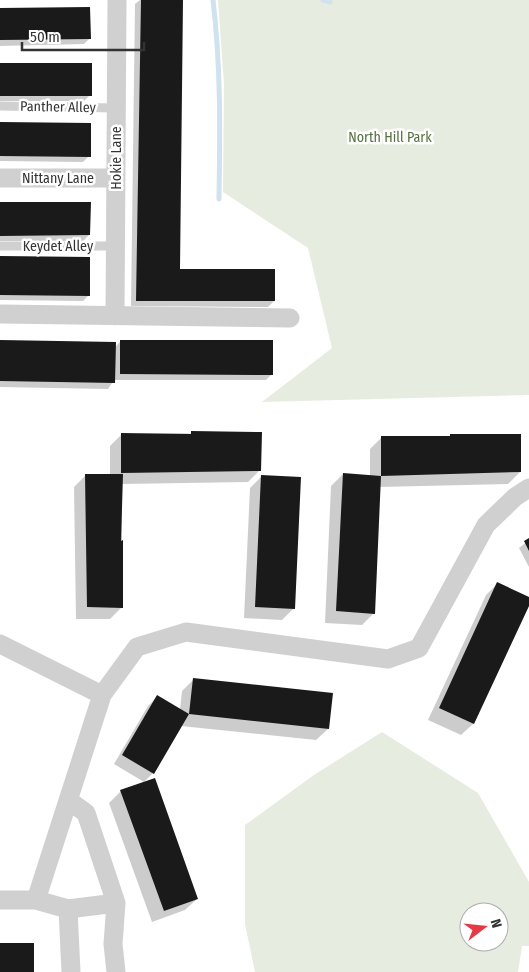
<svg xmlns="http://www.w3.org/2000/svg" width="529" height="972" font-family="'Fira Sans Condensed',sans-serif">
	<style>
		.green { fill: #e6ecdf; fill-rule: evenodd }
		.shadow { fill: #0003 }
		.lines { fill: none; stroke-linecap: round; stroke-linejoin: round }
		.stream { stroke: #cfe2ee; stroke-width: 5 }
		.building { fill: #1a1a1a }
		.service { stroke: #d0d0d0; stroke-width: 9 }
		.minor { stroke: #d0d0d0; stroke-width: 19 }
		.labels { text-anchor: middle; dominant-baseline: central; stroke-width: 5; stroke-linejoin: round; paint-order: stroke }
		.street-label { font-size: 14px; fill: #333; stroke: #fff }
		.park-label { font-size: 14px; fill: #56703f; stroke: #fff }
	</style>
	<rect width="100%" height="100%" fill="#fff"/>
	<path class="green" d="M218,0H529V395L262,402L332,348L308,248L223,192L224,84Z
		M382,732L478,793L529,882V946H522L518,972H255L245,924V825L314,775ZM469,912H499V942H469Z"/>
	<path class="shadow" d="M140,0H182L178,270L274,301L268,307L131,306L135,4Z
		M0,9L90,38L84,44L0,46Z
		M0,64L90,95L84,101H0Z
		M0,123L89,156L83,162L0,161Z
		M0,204L89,235L83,241H0Z
		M0,257L89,295L83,301L0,300Z
		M0,341L115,347L121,341L272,374L266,380H114L108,389L0,387Z
		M261,433L260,470L248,482L122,484V607L110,619H76L74,487L86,475H110V446L122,434Z
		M381,438L520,472L508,484L379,487L374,613L362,625L325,623L331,486L343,474L370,476V449Z
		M262,476L294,608L282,620L244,618L250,488Z
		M529,540V567L519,548Z
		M498,583L529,598V603L473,724L461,735L428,720L486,595Z
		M194,679L328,729L316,740L181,726L153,773L144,782L114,764L148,706L157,697L180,710L182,691Z
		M121,791L197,899L185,910L152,922L109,803Z"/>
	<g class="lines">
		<path class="stream" d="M213,0C221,67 220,132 219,199
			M323,0L330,2"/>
	</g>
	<path class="building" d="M141,0H183L180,269H275V301H136Z
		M90,7L91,39L0,40V8Z
		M0,63H92V96H0Z
		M0,122L91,123V157L0,156Z
		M0,202H91L90,235L0,236Z
		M0,256L90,257V296L0,295Z
		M0,340L116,342L115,383L0,381Z
		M120,340H273V375L120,374Z
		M191,431L262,432L261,471L121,473V433L191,434Z
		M450,434H521V472L381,476V436H450Z
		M343,473L381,476L375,614L336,611Z
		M85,474H123L121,541L123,540V608L87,607Z
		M261,475L301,477L295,609L255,607Z
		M529,538V551L524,541Z
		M497,582L529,597V606L474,724L439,708Z
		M193,678L333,693L329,729L189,714Z
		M157,695L189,714L154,774L122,755Z
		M155,778L198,899L164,911L120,790Z
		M0,943H34V972H0Z"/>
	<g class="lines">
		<path class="service" d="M0,106L116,108
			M0,246H116"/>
		<path class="minor" d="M0,178H116
			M0,314L290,318
			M115,316L117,0
			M0,644L102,695
			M68,800L86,813L116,903L113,944L116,972
			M0,900H36L102,695L137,647L186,632L388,659L419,648L486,525L515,497L529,488
			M36,900L68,909L116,903
			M68,909L71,972"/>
	</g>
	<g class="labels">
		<g class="street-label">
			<text transform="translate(58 107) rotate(1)">Panther Alley</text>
			<text transform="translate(116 158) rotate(-90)">Hokie Lane</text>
			<text x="58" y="178">Nittany Lane</text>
			<text x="58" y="246">Keydet Alley</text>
		</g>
		<g class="park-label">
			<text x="390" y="137">North Hill Park</text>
		</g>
	</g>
	<g transform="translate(484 927) rotate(74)"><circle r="24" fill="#ffffff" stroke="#adadad"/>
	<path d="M0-4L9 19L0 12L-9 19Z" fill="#e63946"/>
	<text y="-8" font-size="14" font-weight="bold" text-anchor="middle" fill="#333333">N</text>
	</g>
	<path d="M22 42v8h122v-8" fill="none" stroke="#333333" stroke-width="2.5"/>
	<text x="30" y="42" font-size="15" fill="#333333" stroke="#ffffff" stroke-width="4" paint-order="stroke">50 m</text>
</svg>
